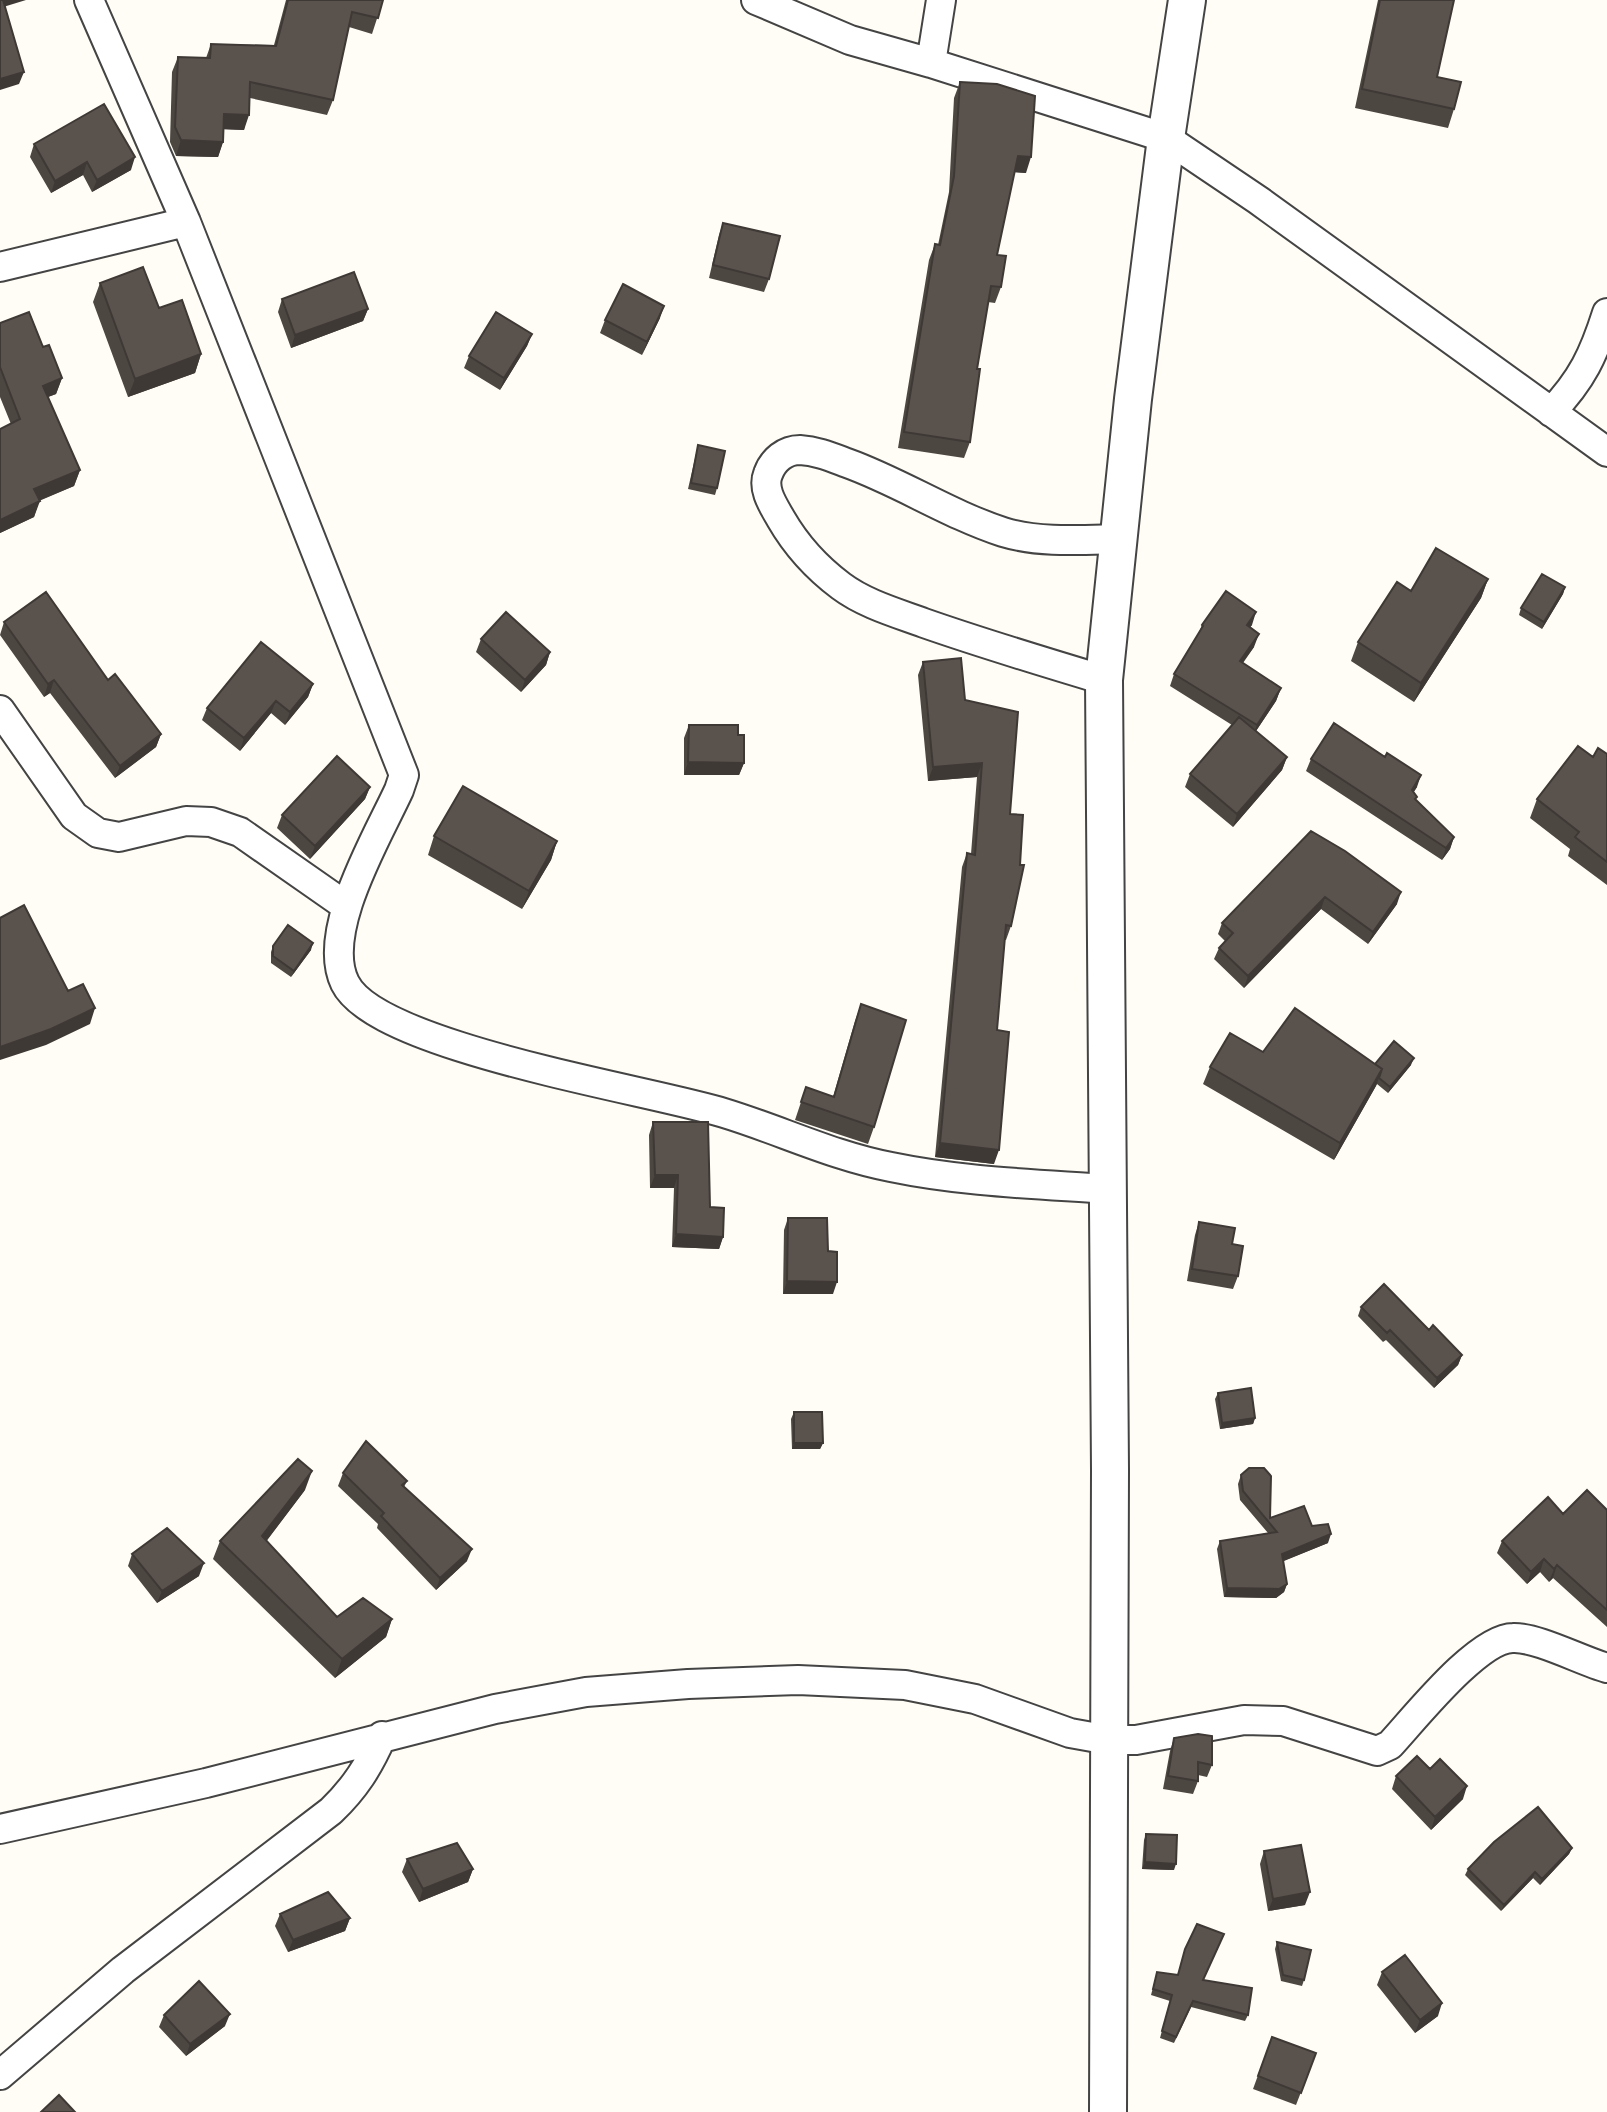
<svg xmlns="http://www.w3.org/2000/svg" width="1607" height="2112" font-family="'IBM Plex Serif',serif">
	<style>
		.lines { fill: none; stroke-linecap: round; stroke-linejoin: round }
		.minor-casing { stroke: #444; stroke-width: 32 }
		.tertiary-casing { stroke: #444; stroke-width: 40 }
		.minor { stroke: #fff; stroke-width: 28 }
		.tertiary { stroke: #fff; stroke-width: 36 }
		.wall { fill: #4d4742 }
		.shaded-wall { fill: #3f3936 }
		.building { fill: #5a524d; stroke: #3f3936; stroke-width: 2 }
	</style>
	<rect width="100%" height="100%" fill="#fffdf5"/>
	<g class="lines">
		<defs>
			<path id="minor" d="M89,0L186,222L404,775L399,790C377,838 320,932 345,983C377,1048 651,1090 724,1113C780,1130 833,1156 891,1167C963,1182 1036,1184 1108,1189
				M756,0L850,40L931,63L1166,138L1258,200L1607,452
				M931,63L941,0
				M0,267L186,222
				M1551,412C1582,380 1594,354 1607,313
				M1104,680C1044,662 984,644 924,623C897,613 865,604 841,586C817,568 796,545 781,519C773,505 762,489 768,474C773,460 785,450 800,450C817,451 831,457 847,463C900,482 948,514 1003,532C1039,543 1080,540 1117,539
				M0,710L74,816L98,833L119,837L186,821L211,822L240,832L346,906
				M0,1829L206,1783L495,1709L586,1692L688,1684L798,1680L905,1685L975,1699L1070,1733L1109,1740H1136L1244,1720L1283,1721L1377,1751L1390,1745C1415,1718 1478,1638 1513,1638C1537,1637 1582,1661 1607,1668
				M0,2075L123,1970L331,1811C355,1788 369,1766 382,1736"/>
			<path id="tertiary" d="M1108,2112L1110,1470L1104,680L1133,399L1166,138L1187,0"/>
		</defs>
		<use href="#minor" class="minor-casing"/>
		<use href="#tertiary" class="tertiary-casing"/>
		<use href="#minor" class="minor"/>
		<use href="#tertiary" class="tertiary"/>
	</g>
	<path class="wall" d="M286,0H383L372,34L349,27L333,100L327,115L250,98L244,130L223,129V142L218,157L176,156L170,142L172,72L178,57L206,58L211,44L274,45Z
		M1378,0H1454L1437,77L1454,109L1448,128L1355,108Z
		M960,82L1026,173L1014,172L997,255L1001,287L995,303L988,302L977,369L970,442L964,458L898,448L929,260L935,244L938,245L949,192L954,98Z
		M34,144L131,170L92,192L83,175L51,193L30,157Z
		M723,223L769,279L764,292L709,278L719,235Z
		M100,283L159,308L201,354L195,373L128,397L93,302Z
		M282,299L368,309L363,321L291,348L278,312Z
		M660,318L642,355L600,333L605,320Z
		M0,323L43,347L62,378L56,394L48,397L80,470L74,486L39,501L34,517L0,533V429L11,424L0,397Z
		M532,334L527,346L500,390L464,368L469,356Z
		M698,445L717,488L715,495L688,489Z
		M1488,579L1481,598L1414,702L1351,661L1358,642L1411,591Z
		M1565,587L1563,594L1542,629L1519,615L1521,608Z
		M4,622L108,680L161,734L156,747L115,778L50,693L44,697L0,635Z
		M1202,625H1252L1250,627L1254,647L1243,663L1281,688L1276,701L1256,731L1287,757L1282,770L1233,827L1185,787L1190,774L1232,725L1170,686L1174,674L1198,635Z
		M481,639L550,652L546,665L521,692L476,652Z
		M923,662L965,700L1010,814L1011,926L1006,940H1005L997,1030L994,1164L935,1157L962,867L967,853L971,854L977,777L928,781L918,675Z
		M313,684L308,697L285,725L271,713L240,751L202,720L207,708Z
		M689,725L744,763L739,775H684V738Z
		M1607,754V885L1568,856L1570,849L1530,818L1537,799L1593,757Z
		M1311,759L1417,787L1413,793L1416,800L1454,837L1450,849L1442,860L1306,771Z
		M370,787L365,799L310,859L277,828L282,815Z
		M1311,831L1397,904L1368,944L1321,909L1244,988L1214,959L1219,948L1225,941L1218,934L1222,923Z
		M434,836L557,841L551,860L522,909L428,855Z
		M273,946L311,950L291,977L271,963V952Z
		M861,1004L874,1127L868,1144L795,1120L806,1087L833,1097L855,1021Z
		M1263,1052L1375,1064L1411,1065L1388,1093L1377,1084L1334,1160L1203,1084L1210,1067Z
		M653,1122L710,1207L723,1237L719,1249L672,1247L674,1188H650L649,1135Z
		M788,1218L828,1251L833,1294H783L784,1230Z
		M1199,1222L1232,1244L1238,1276L1233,1289L1187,1281L1195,1235Z
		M1361,1307L1429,1330L1462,1355L1458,1365L1434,1388L1386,1340L1383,1342L1358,1316Z
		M1218,1393L1255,1418L1253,1424L1220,1429L1215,1399Z
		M794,1412L823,1443L820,1449H792L791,1419Z
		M343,1473L407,1481L404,1487L467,1561L436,1590L377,1528L378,1524L338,1486Z
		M1241,1475L1270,1518L1312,1526L1328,1543L1283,1561L1287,1584L1284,1592L1276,1598L1224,1597L1217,1549L1220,1541L1268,1533L1240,1500L1238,1484Z
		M305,1490L266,1541L337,1617L392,1619L386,1637L335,1678L213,1559L220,1541Z
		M1607,1510V1627L1553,1578L1549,1582L1540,1572L1527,1584L1497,1553L1502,1541L1563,1514Z
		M132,1554L199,1576L157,1603L128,1566Z
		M1174,1738L1212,1765L1207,1777L1198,1775V1781L1193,1794L1163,1789L1170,1751Z
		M1430,1769L1463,1799L1431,1830L1392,1789L1396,1776Z
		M1146,1834L1174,1870L1142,1869L1144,1840Z
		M1572,1848L1569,1854L1540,1885L1533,1878L1501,1911L1465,1875L1468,1869Z
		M1264,1851L1305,1905L1268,1911L1260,1864Z
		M407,1859L473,1869L468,1882L419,1902L402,1872Z
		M280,1914L350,1918L345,1931L288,1952L275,1926Z
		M1277,1942L1304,1980L1302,1986L1281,1981L1275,1949Z
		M1157,1972L1204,1980L1248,2015L1245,2021L1191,2007L1174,2043L1160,2038L1170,2001L1151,1995Z
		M1382,1972L1438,2016L1415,2033L1377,1985Z
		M164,2015L225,2026L186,2056L159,2027Z
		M1272,2037L1316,2053L1296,2105L1253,2089Z"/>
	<path class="shaded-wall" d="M0,0H26L0,8Z
		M24,72L19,84L0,90V79Z
		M224,114L249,115L244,130L218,129Z
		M181,140L223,142L218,157L176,156Z
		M1018,156L1031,157L1026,173L1012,172Z
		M135,157L131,170L92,192L97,180Z
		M87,162L83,175L51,193L55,181Z
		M664,306L660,318L642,355L647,342Z
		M368,309L363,321L291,348L295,335Z
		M532,334L527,346L500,390L504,378Z
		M201,354L195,373L128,397L135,379Z
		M62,378L56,394L37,401L43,386Z
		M80,470L74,486L28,505L34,489Z
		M40,501L34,517L0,533V520Z
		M1488,579L1481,598L1414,702L1421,683Z
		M1565,587L1563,594L1542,629L1544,622Z
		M1256,612L1252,625L1242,637L1247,625Z
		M1259,634L1254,647L1235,673L1240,661Z
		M550,652L546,665L521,692L525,680Z
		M54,680L50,693L44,697L48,684Z
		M313,684L308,697L285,725L290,712Z
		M1281,688L1276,701L1252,737L1257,725Z
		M276,701L271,713L240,751L244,738Z
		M161,734L156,747L115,778L120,766Z
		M1287,757L1282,770L1233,827L1237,814Z
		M688,762L744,763L739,775H684Z
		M982,763L977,777L928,781L933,767Z
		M1421,775L1417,787L1407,802L1412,790Z
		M370,787L365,799L310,859L315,846Z
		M1454,837L1450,849L1442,860L1446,848Z
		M557,841L551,860L522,909L529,891Z
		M1401,892L1397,904L1368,944L1373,932Z
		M1325,897L1321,909L1244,988L1248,976Z
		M313,943L311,950L291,977L294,971Z
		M95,1008L90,1024L46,1045L0,1060V1047Z
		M1414,1058L1411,1065L1388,1093L1390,1087Z
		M1382,1069L1376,1086L1334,1160L1340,1143Z
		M940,1143L999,1150L994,1164L935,1157Z
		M655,1175H678L674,1188H650Z
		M676,1234L723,1237L719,1249L672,1247Z
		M787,1281L837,1282L833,1294H783Z
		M1462,1355L1458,1365L1434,1388L1437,1378Z
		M1255,1418L1253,1424L1220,1429L1222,1423Z
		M794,1443H823L820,1449H792Z
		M312,1471L305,1490L256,1555L262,1536Z
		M1331,1534L1328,1543L1279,1563L1282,1554Z
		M472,1549L467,1561L436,1590L440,1578Z
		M1544,1559L1540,1572L1527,1584L1531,1572Z
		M204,1563L199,1576L157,1603L162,1591Z
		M1557,1565L1553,1578L1549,1582L1554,1569Z
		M1287,1584L1284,1592L1276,1598L1224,1597L1227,1588Z
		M392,1619L386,1637L335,1678L342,1659Z
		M1467,1786L1463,1799L1431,1830L1435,1817Z
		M1572,1848L1569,1854L1540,1885L1542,1879Z
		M1145,1862L1176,1864L1174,1870L1142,1869Z
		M473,1869L468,1882L419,1902L423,1889Z
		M1535,1872L1533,1878L1501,1911L1504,1905Z
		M1310,1892L1305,1905L1268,1911L1273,1899Z
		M350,1918L345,1931L288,1952L293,1940Z
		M1442,2003L1438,2016L1415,2033L1420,2020Z
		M230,2014L225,2026L186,2056L190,2044Z"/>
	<path class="building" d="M0,0H3L24,72L0,79Z
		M288,0H383L378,18L352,12L333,100L250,82L249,115L224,114L223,142L181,140L175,127L178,57L210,58L211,44L276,46Z
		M1380,0H1454L1437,77L1461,82L1454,109L1362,89Z
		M960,82L997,84L1035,96L1031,157L1018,156L997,255L1006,256L1001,287L991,286L977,369H980L970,442L904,432L935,244L940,245L954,176Z
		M104,104L135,157L97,180L87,162L55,181L34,144Z
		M723,223L780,236L769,279L713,265Z
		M143,267L159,308L182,300L201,354L135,379L100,283Z
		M354,272L368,309L295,335L282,299Z
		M623,284L664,306L647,342L605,320Z
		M29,312L43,347L49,345L62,378L43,386L80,470L34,489L40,501L0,520V429L20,419L0,367V323Z
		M496,312L532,334L504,378L469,356Z
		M698,445L725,451L717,488L691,483Z
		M1436,548L1488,579L1421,683L1358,642L1397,582L1411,591Z
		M1542,574L1565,587L1544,622L1521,608Z
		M1226,591L1256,612L1247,625L1259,634L1240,661L1281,688L1257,725L1174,674L1203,626L1202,625Z
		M46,592L108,680L115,674L161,734L120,766L54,680L48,684L4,622Z
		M506,612L550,652L525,680L481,639Z
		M261,642L313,684L290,712L276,701L244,738L207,708Z
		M961,658L965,700L1018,712L1010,814L1023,815L1020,865H1024L1011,926L1006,925L997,1030L1009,1032L999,1150L940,1143L967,853L975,855L982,763L933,767L923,662Z
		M1239,717L1287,757L1237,814L1190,774Z
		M1334,723L1385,757L1387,753L1421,775L1412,790L1417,797L1415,799L1454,837L1446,848L1311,759Z
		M689,725H738V735H744V763L688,762Z
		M1578,746L1593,757L1598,748L1607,754V862L1575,837L1579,832L1537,799Z
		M337,756L370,787L315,846L282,815Z
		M463,786L557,841L529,891L434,836Z
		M1311,831L1345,851L1401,892L1373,932L1325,897L1248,976L1219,948L1233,933L1222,923Z
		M24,905L68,991L83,984L95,1008L51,1029L0,1047V918Z
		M288,925L313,943L294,971L273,956V946Z
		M861,1004L906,1020L874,1127L801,1102L806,1087L834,1097Z
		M1295,1008L1382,1069L1340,1143L1210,1067L1230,1033L1263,1052Z
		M1394,1041L1414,1058L1390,1087L1379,1078L1382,1069L1375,1064Z
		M653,1122H708L710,1207L724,1208L723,1237L676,1234L678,1175H655Z
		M788,1218H827L828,1251L837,1252V1282L787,1281Z
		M1199,1222L1235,1228L1232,1244L1243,1246L1238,1276L1192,1269Z
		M1384,1284L1429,1330L1433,1325L1462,1355L1437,1378L1390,1330L1387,1333L1361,1307Z
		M1251,1388L1255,1418L1222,1423L1218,1393Z
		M794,1412H822L823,1443H794Z
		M366,1441L407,1481L402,1485L472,1549L440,1578L381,1516L384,1513L343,1473Z
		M298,1459L312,1471L262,1536L337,1617L363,1598L392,1619L342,1659L220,1541Z
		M1249,1468H1264L1271,1476L1270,1518L1304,1506L1312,1526L1328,1524L1331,1534L1282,1554L1287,1584L1279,1589L1227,1588L1220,1541L1277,1532L1243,1491L1241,1475Z
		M1587,1490L1607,1510V1610L1557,1565L1554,1569L1544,1559L1531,1572L1502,1541L1548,1497L1563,1514Z
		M167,1528L204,1563L162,1591L132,1554Z
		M1198,1734L1212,1736V1765L1198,1762V1781L1168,1776L1174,1738Z
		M1417,1756L1430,1769L1440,1759L1467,1786L1435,1817L1396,1776Z
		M1538,1807L1572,1848L1542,1879L1535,1872L1504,1905L1468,1869L1494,1842Z
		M1146,1834L1177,1835L1176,1864L1145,1862Z
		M457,1843L473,1869L423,1889L407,1859Z
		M1301,1845L1310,1892L1273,1899L1264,1851Z
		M328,1892L350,1918L293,1940L280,1914Z
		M1197,1924L1224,1934L1203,1980L1252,1988L1248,2015L1193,2001L1176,2037L1162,2031L1172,1995L1153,1989L1157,1972L1178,1975L1185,1949Z
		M1277,1942L1311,1950L1304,1980L1283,1975Z
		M1405,1955L1442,2003L1420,2020L1382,1972Z
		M199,1981L230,2014L190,2044L164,2015Z
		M1272,2037L1316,2053L1301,2093L1258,2076Z
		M59,2095L75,2112H41Z"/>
</svg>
